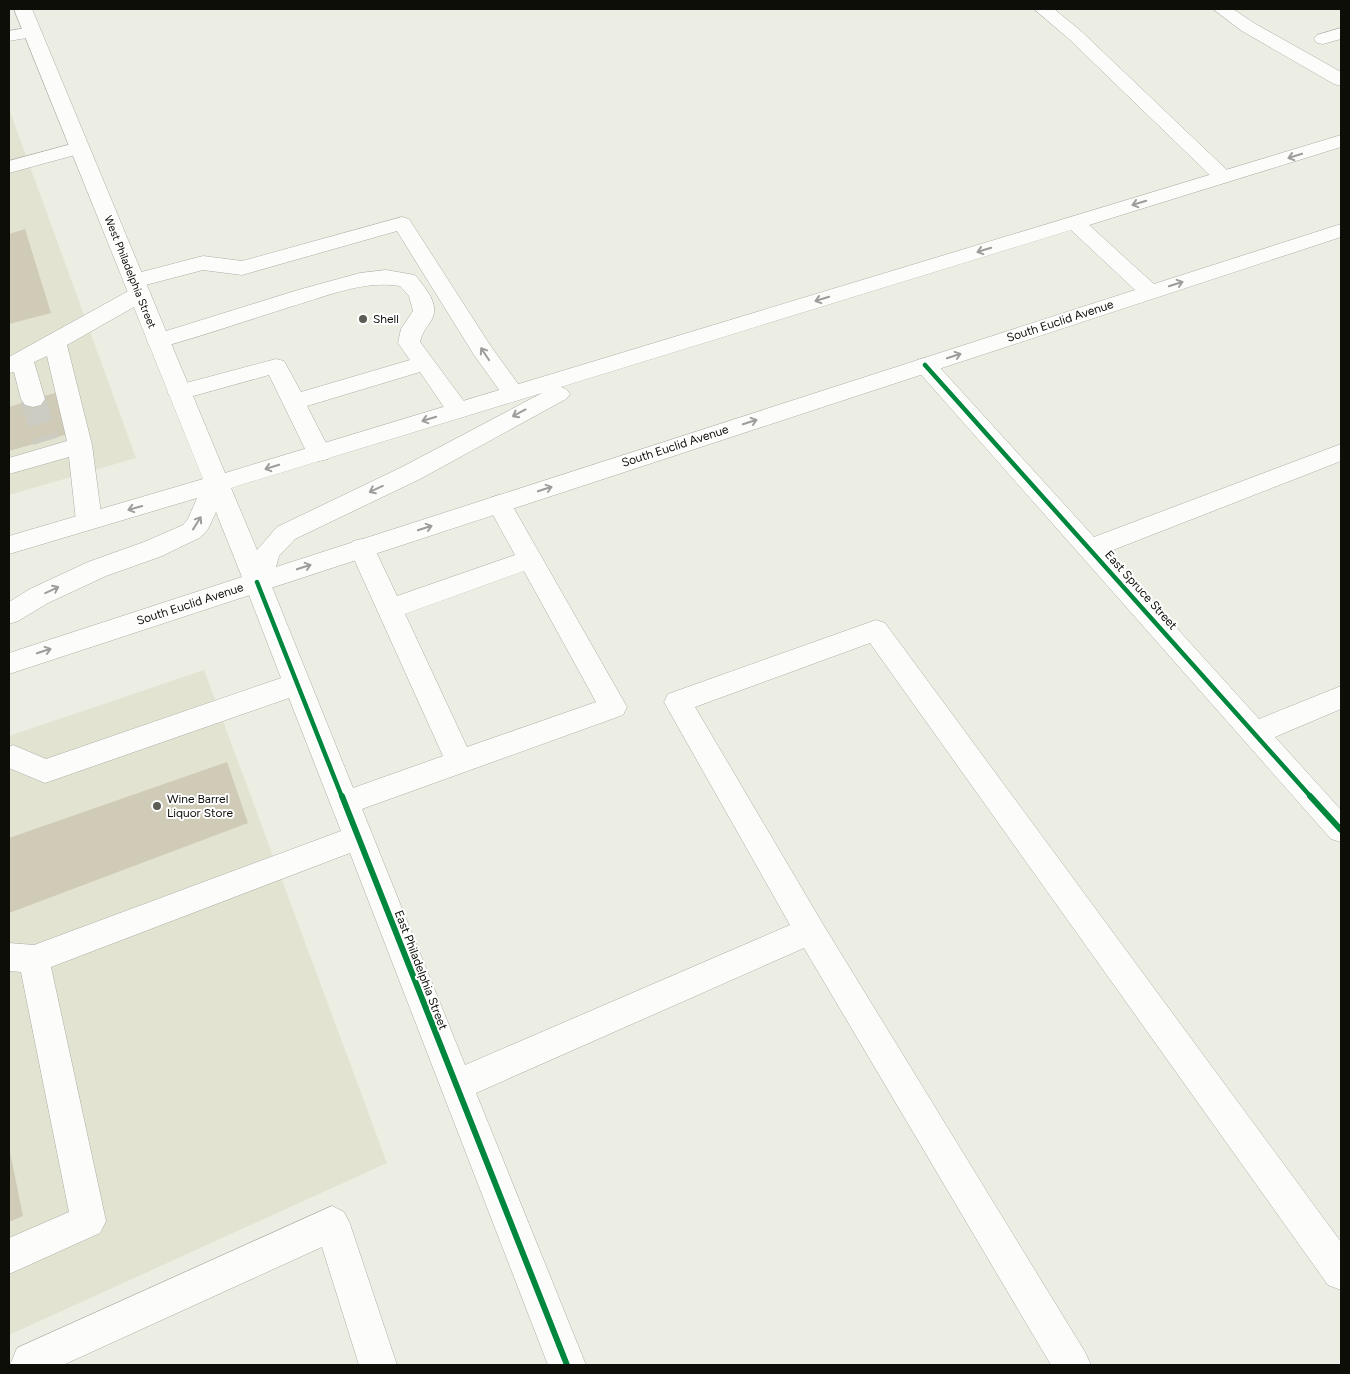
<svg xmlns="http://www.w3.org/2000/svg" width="1350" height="1374" font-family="Figtree,sans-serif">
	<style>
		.built { fill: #e2e3d1 }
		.building { fill: #d0cbb6 }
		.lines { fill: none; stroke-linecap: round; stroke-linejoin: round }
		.minor-tunnel { stroke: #ccccc2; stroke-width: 26; stroke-dasharray: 26 13; stroke-linecap: butt }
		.minor-casing { stroke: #acada5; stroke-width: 1 }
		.major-casing { stroke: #acada5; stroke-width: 1 }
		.minor { fill: #fcfcfb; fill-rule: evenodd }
		.major { fill: #fcfcfb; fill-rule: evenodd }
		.cycleway-far1-casing { stroke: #fff; stroke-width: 8 }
		.cycleway-casing { stroke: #fff; stroke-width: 9 }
		.cycleway-far1 { stroke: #00873e; stroke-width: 4.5 }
		.cycleway { stroke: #00873e; stroke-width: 6 }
		.oneway { stroke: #9d9d9a }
		.poi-dot { fill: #5c5c55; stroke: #fff; stroke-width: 2 }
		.labels { text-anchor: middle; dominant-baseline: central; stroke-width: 4; stroke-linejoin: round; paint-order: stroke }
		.far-street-label { font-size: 11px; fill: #0e0e08; stroke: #fff }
		.poi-label { font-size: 12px; fill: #0e0e08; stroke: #fff; text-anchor: start }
		.street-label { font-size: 12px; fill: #0e0e08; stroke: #fff }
	</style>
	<rect width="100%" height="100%" fill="#edeee3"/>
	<path class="built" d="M9,109L136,458L9,495Z
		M204,670L387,1163L9,1335V736Z"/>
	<path class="building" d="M25,229L51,313L9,324V234Z
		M55,393L68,434L9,451V407Z
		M227,762L248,823L9,913V838Z
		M9,1147L23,1216L9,1222Z"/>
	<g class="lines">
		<path class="minor-tunnel" d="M33,399L46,441"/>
		<defs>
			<path id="minor" d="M1034,9H1054L1081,31L1230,173L1233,177L1230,181L1223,183L1216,181L1069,39Z
				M1213,9H1233L1254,23L1341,72V86L1334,84L1242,31Z
				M32,27L38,28L41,32L38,36L9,41V31Z
				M1341,28V39L1323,44L1317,43L1314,39L1317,35Z
				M79,142L86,144L89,148L86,152L9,173V161Z
				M402,217L409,219L490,345L521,388L525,393L521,398L513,401L505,398L474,355L397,231L242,275L203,270L134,288L126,286L123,281L126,276L203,256L242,261Z
				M386,270L415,275C425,288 441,304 431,321C425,330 423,331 420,342L466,404L470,410L466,416L458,418L450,416L420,372L307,406L331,453L328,459L319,461L310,459L307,453L269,375L179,400L171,397L167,392L171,387L276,359L284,361L301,392L410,360L398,343L401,329L413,311L409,296L400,286C364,280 327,296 293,306C248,320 203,336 158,348L150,346L147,341L150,336L298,290L360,273Z
				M140,287L148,289L151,294L148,299L67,345L92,445L102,521L98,527L89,530L80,527L76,521L69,457L9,474V458L67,441L47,356L34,362L45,399L41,405L33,407L25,405L21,399L14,372L9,373V357L132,289Z
				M925,358L933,360L1094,537L1341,444V461L1108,552L1259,719L1341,686V709L1275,737L1341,810V842L1331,839L917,370L914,365L917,360Z
				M499,495L508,498L627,707L623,715L362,809L465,1065L790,925L664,702L668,694L876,620L885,623L1341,1242V1290L1328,1285L870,643L695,707L821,921L1085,1352L1091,1365H1051L804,948L476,1093L586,1365H548L350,853L51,967L106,1221L100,1233L9,1274V1238L69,1212L21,972L9,971V943L34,945L341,831L289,698L45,783L9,768V747L13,745L46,759L281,678L244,582L248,575L257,572L266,575L270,582L353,788L443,756L349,548L353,541L362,539L371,541L397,596L515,555L487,504L490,498ZM524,571L596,702L467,747L405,614Z
				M332,1206L344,1212L350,1224L397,1365H359L322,1247L63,1365H10L17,1348Z"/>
			<path id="major" d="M14,9H32L225,473L1341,135V147L1089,225L1154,284L1341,224V237L9,674V653L242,577L216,512L208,529L201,537L162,556L106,576L48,603L18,621L9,624V602L30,589L88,562L144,542L183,525L188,519L197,498L9,554V536L203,479ZM1071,230L1135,290L276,567L279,556L295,539L420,479L566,399L570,394L566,389L561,387ZM542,393L402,467L277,527L257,550L231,488Z"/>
		</defs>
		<use href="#minor" class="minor-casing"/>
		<use href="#major" class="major-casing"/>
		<use href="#minor" class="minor"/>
		<use href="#major" class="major"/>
		<defs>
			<path id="cycleway-far1" d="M925,365L1311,797
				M257,582L342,797"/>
			<path id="cycleway" d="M342,796L567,1365
				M1310,796L1341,830"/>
		</defs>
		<use href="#cycleway-far1" class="cycleway-far1-casing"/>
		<use href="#cycleway" class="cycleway-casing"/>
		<use href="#cycleway-far1" class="cycleway-far1"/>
		<use href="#cycleway" class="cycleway"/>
	</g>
	<defs><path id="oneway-shaft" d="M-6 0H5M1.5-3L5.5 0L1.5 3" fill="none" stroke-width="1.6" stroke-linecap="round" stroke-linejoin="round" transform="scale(1.25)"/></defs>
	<g class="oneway">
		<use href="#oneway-shaft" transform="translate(1295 156) rotate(163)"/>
		<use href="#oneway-shaft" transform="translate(1139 203) rotate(163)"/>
		<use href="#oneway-shaft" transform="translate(984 250) rotate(163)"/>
		<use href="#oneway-shaft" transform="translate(1176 284) rotate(-18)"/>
		<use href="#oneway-shaft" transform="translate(822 299) rotate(163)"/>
		<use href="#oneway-shaft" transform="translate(485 354) rotate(-124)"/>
		<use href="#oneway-shaft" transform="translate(954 356) rotate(-18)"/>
		<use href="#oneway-shaft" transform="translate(519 413) rotate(152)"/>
		<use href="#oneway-shaft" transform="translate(429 419) rotate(163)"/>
		<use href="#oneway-shaft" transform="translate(750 422) rotate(-18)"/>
		<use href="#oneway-shaft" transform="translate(272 467) rotate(163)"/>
		<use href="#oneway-shaft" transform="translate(376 489) rotate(155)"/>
		<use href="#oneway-shaft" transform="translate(545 489) rotate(-18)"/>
		<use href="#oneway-shaft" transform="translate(135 508) rotate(164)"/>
		<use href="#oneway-shaft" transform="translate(197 523) rotate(-58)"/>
		<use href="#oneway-shaft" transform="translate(425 528) rotate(-18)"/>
		<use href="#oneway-shaft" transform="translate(304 567) rotate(-18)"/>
		<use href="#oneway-shaft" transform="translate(52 590) rotate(-25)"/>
		<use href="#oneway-shaft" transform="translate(44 651) rotate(-18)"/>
	</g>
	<g class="poi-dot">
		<circle cx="363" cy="319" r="5"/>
		<circle cx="157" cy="806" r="5"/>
	</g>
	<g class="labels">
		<g class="far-street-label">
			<text transform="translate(130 272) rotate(68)">West Philadelphia Street</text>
		</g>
		<g class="poi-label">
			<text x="373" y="319">Shell</text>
			<text x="167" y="799">Wine Barrel<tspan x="167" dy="14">Liquor Store</tspan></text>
		</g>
		<g class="street-label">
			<text transform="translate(1060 321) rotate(-18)">South Euclid Avenue</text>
			<text transform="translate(675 446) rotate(-18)">South Euclid Avenue</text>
			<text transform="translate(1141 590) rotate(48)">East Spruce Street</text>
			<text transform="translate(190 604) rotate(-18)">South Euclid Avenue</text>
			<text transform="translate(421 970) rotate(69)">East Philadelphia Street</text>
		</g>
	</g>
	<rect width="1350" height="1374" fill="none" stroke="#0e0e08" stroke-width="20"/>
</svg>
